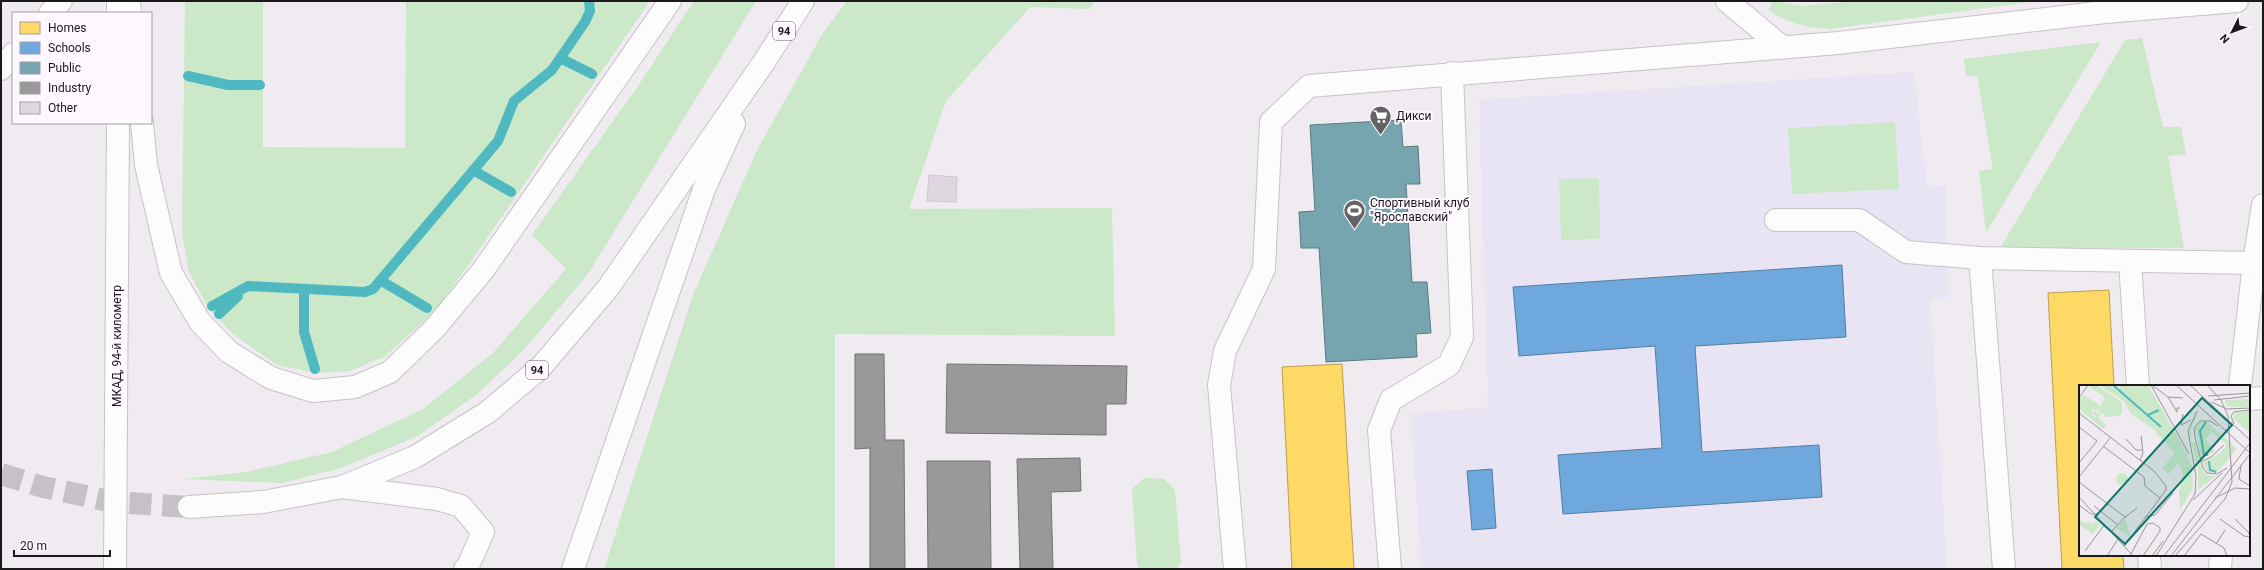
<svg xmlns="http://www.w3.org/2000/svg" width="2264" height="570" font-family="Roboto,sans-serif">
	<style>
		.education { fill: #e8e4f3 }
		.green { fill: #cbe9c8 }
		.homes { fill: #ffd966; stroke: #bb9f50 }
		.schools { fill: #6fa8dc; stroke: #567da2 }
		.public { fill: #76a5af; stroke: #5b7b83 }
		.industry { fill: #999; stroke: #737374 }
		.lines { fill: none; stroke-linecap: round; stroke-linejoin: round }
		.stream { stroke: #50b8c0; stroke-width: 10 }
		.building { fill: #e0d6e2; stroke: #cbc8cc }
		.major-tunnel { stroke: #c5c1c6; stroke-width: 22; stroke-dasharray: 22 11; stroke-linecap: butt }
		.minor-casing { stroke: #c6c3c6; stroke-width: 24 }
		.major-casing { stroke: #c6c3c6; stroke-width: 24 }
		.highway-casing { stroke: #c6c3c6; stroke-width: 24 }
		.minor { stroke: #fdfcfd; stroke-width: 22 }
		.major { stroke: #fdfcfd; stroke-width: 22 }
		.highway { stroke: #fdfcfd; stroke-width: 22 }
		.labels { text-anchor: middle; dominant-baseline: central; stroke-width: 4; stroke-linejoin: round; paint-order: stroke }
		.shield { fill: #fef7ff; stroke: #5f5c60; stroke-width: 1 }
		.shield-label { font-size: 11px; font-weight: bold; fill: #1b191c }
		.poi-label { font-size: 12px; fill: #1b191c; stroke: #fef7ff; text-anchor: start }
		.street-label { font-size: 12px; fill: #1b191c; stroke: #fef7ff }
		.inset-river { fill: none; stroke: #50b8c0; stroke-width: 2 }
		.inset-road { fill: none; stroke: #9a979b; stroke-width: 1 }
		.view { fill: #0f766e; fill-opacity: 0.15; stroke: #0f766e; stroke-width: 2 }
		.inset-edge { fill: none; stroke: #1b191c; stroke-width: 2 }
	</style>
	<rect width="100%" height="100%" fill="#efebf0"/>
	<path class="education" d="M1914,72L1927,187L1946,186L1948,298L1930,300L1947,569H1421L1411,414L1488,407L1479,100Z"/>
	<path class="green" d="M185,1H263V147L405,148L406,1H648V4L470,263L433,313L384,357L350,371L317,373L277,365L233,334L209,309L189,272L182,233Z
		M694,1H756L588,274L523,351L476,395L418,436L341,468L282,483L183,479L246,472L332,452L423,409L493,353L566,269L532,235L638,86Z
		M847,1H1095L1090,9L1030,7L946,101L909,209L1112,208L1115,336L835,334V569H604L693,295L758,148L823,33Z
		M1773,1L1803,6L1855,1H2038L1830,29C1807,28 1787,23 1768,10Z
		M2142,38L2163,127H2181L2186,154L2168,156L2184,248H2000L2125,40Z
		M2101,42L1986,233L1979,171L1993,169L1977,76H1966L1964,59Z
		M1895,122L1899,189L1792,194L1788,128Z
		M1599,178L1600,239L1561,240L1559,179Z
		M1144,478L1164,479L1175,490L1181,563L1176,569H1141L1137,565L1132,489Z"/>
	<path class="homes" d="M2109,290L2114,386H2080V555H2123L2124,569H2062L2048,293Z
		M1342,364L1354,569H1292L1282,367Z"/>
	<path class="schools" d="M1842,265L1846,337L1695,346L1702,452L1819,445L1822,497L1563,514L1558,455L1662,448L1655,346L1519,356L1513,287Z
		M1492,469L1496,528L1472,530L1467,471Z"/>
	<path class="public" d="M1401,120L1403,147L1418,146L1420,184H1406L1412,282H1427L1431,333L1416,334L1417,357L1326,362L1319,248H1301L1299,212L1315,211L1310,125Z"/>
	<path class="industry" d="M855,354H884L885,440H904L905,569H870V448L855,449Z
		M947,364L1127,366L1126,404H1106V435L946,433Z
		M1080,458L1081,491L1051,492L1053,569H1020L1017,459Z
		M927,461H990L991,569H928Z"/>
	<g class="lines">
		<path class="stream" d="M560,58L592,74
			M188,76L228,85H260
			M473,170L511,192
			M380,280L427,308
			M304,290V332L315,369
			M212,306L248,286L365,292L373,289L498,141L514,101L552,70L585,22L590,11L589,1
			M219,314L238,296"/>
	</g>
	<path class="building" d="M929,175L957,177L956,202L927,201Z"/>
	<g class="lines">
		<path class="major-tunnel" d="M1,474L43,487L114,502L189,507"/>
		<defs>
			<path id="minor" d="M1727,1L1782,47
				M1776,220H1859L1906,252L1980,258
				M2130,261L2138,386
				M2240,386L2254,263L2263,205
				M2249,399L2263,398
				M342,487L437,499L461,506L483,532L468,566L465,569
				M2149,555L2150,569
				M1235,569L1219,385L1225,351L1264,269L1271,122L1309,86L1838,43L2105,12L2237,1
				M1390,569L1379,430L1391,400L1449,365L1462,337L1452,73
				M2004,569L1980,258L2254,263
				M2220,569L2221,555"/>
			<path id="major" d="M129,1L130,13
				M50,13L61,1
				M1,69L13,54
				M142,123L146,165L171,273L200,322L229,352L271,378L313,391L355,387L390,372L435,328L484,269L670,1
				M189,507L263,502L342,487L415,457L488,412L541,367L608,288L764,62L803,1
				M573,569L704,189L734,124"/>
			<path id="highway" d="M118,13V1
				M115,569L118,123"/>
		</defs>
		<use href="#minor" class="minor-casing"/>
		<use href="#major" class="major-casing"/>
		<use href="#highway" class="highway-casing"/>
		<use href="#minor" class="minor"/>
		<use href="#major" class="major"/>
		<use href="#highway" class="highway"/>
	</g>
	<defs>
		<symbol id="supermarket-pin" viewBox="-11 -11 22 30"><path d="M0 17L-7.5 6A9.5 9.5 0 1 1 7.5 6Z" fill="#656266" stroke="#fef7ff"/><path d="M-6-5.5h2.5l.6 2H6L4.5 2H-2.5L-4.4-4H-6ZM-1.5 3.2a1.3 1.3 0 1 0 .1 0ZM3 3.2a1.3 1.3 0 1 0 .1 0Z" fill="#fff"/></symbol>
		<symbol id="stadium-pin" viewBox="-11 -11 22 30"><path d="M0 17L-7.5 6A9.5 9.5 0 1 1 7.5 6Z" fill="#656266" stroke="#fef7ff"/><path d="M0-5a6.5 5 0 1 0 0 10a6.5 5 0 1 0 0-10ZM-3.5-1.8h7v3.6h-7Z" fill="#fff"/></symbol>
	</defs>
	<g fill-rule="evenodd">
		<use href="#supermarket-pin" x="1368" y="104" width="25" height="34"/>
		<use href="#stadium-pin" x="1342" y="198" width="25" height="34"/>
	</g>
	<g class="labels">
		<g class="shield">
			<rect x="773" y="22" width="22" height="18" rx="3"/>
			<rect x="526" y="361" width="22" height="18" rx="3"/>
		</g>
		<g class="shield-label">
			<text x="784" y="31">94</text>
			<text x="537" y="370">94</text>
		</g>
		<g class="poi-label">
			<text x="1396" y="116">Дикси</text>
			<text x="1370" y="203">Спортивный клуб<tspan x="1370" dy="14">"Ярославский"</tspan></text>
		</g>
		<g class="street-label">
			<text transform="translate(117 346) rotate(-90)">МКАД, 94-й километр</text>
		</g>
	</g>
	<g transform="translate(2079 385)">
		<rect width="171" height="171" fill="#efebf0"/>
		<path d="M11,0H17L43,17V29L39,31L27,32L20,26L17,25L13,26V30L16,32H18L13,28L16,26L22,29L20,33L27,40L24,44L0,24V15L5,10L21,21L26,13L11,2ZM20,0H31L39,6L41,5L40,0H69L105,63L113,82L114,103L101,125L100,105L104,94L103,85L99,78L90,89L83,83L96,68L73,43L51,28L45,16ZM171,14V21L159,22L148,21L146,15ZM171,26V48L155,34V31L157,28ZM120,27L112,43V57H116L124,86L128,90L137,91L119,105V87L110,46L115,32ZM127,36L158,64L137,88L128,87L124,78L141,68L148,60L133,47L127,54L136,67L122,74L116,43L121,37ZM37 94a6 6 0 1 1 12 0a6 6 0 1 1-12 0ZM0,134L7,139L11,136L14,139L17,136L21,140L13,149L0,139ZM46,134L51,150L50,151L37,143Z" fill="#cbe9c8"/>
		<path class="inset-river" d="M34,0L82,42M69,30L80,25M127,37L121,46L125,70H129M130,76L131,85L137,87"/>
		<path class="inset-road" d="M72,0L110,69M73,0L89,12L104,13M97,0L171,68M111,0L171,55M129,11L171,8M89,12L98,27V23H101M0,13L9,0M135,15L171,11M132,17L148,24L171,23M0,28L75,86L87,101V105L45,161M104,29L102,40L112,35M155,39L152,31L155,27L171,25M139,41L131,36H121L115,43L116,53L124,83L128,88L138,89L148,83M0,42L18,56L0,78M47,54L57,65H64M24,61L65,92L66,101L81,113M61,75L64,68L62,51M122,77L132,72L145,60M162,80L160,94L171,101M0,92L32,52M0,97L46,132L33,146M0,112L54,171M136,113L156,103L171,104M114,115L143,88M0,120L12,129H18M15,121L39,140M46,132L58,123M66,132L76,130L94,108M141,134L165,151L171,152M156,134L170,148L171,152M137,159L146,145M6,166L26,139M52,169L68,139L74,138L81,143V146L64,171M28,171L39,154M73,171L84,156M77,171L116,109L117,91L109,46L118,26M85,171L171,58M92,171L171,69M96,171L146,114L153,97L149,31L142,15L128,0M105,171L122,149L145,163L148,171"/>
		<path class="view" d="M123,13L153,40L46,159L16,132Z"/>
		<rect width="171" height="171" class="inset-edge"/>
	</g>
	<rect width="2264" height="570" fill="none" stroke="#1b191c" stroke-width="4"/>
	<rect x="12" y="12" width="140" height="112" fill="#fef7ff" stroke="#a39ea4"/>
	<rect x="20" y="22" width="20" height="12" fill="#ffd966" stroke="#a39ea4"/>
	<text x="48" y="32" font-size="12" fill="#1b191c">Homes</text>
	<rect x="20" y="42" width="20" height="12" fill="#6fa8dc" stroke="#a39ea4"/>
	<text x="48" y="52" font-size="12" fill="#1b191c">Schools</text>
	<rect x="20" y="62" width="20" height="12" fill="#76a5af" stroke="#a39ea4"/>
	<text x="48" y="72" font-size="12" fill="#1b191c">Public</text>
	<rect x="20" y="82" width="20" height="12" fill="#999999" stroke="#a39ea4"/>
	<text x="48" y="92" font-size="12" fill="#1b191c">Industry</text>
	<rect x="20" y="102" width="20" height="12" fill="#e0d6e2" stroke="#a39ea4"/>
	<text x="48" y="112" font-size="12" fill="#1b191c">Other</text>
	<g transform="translate(2232 32) rotate(228)" stroke="#fef7ff" stroke-width="3" paint-order="stroke">
	<path d="M0-3L7 15L0 10L-7 15Z" fill="#1b191c"/>
	<text y="-6" font-size="11" font-weight="bold" text-anchor="middle" fill="#1b191c">N</text>
	</g>
	<path d="M14 550v6h96v-6" fill="none" stroke="#1b191c" stroke-width="2"/>
	<text x="20" y="550" font-size="12" fill="#1b191c" stroke="#fef7ff" stroke-width="3" paint-order="stroke">20 m</text>
</svg>
